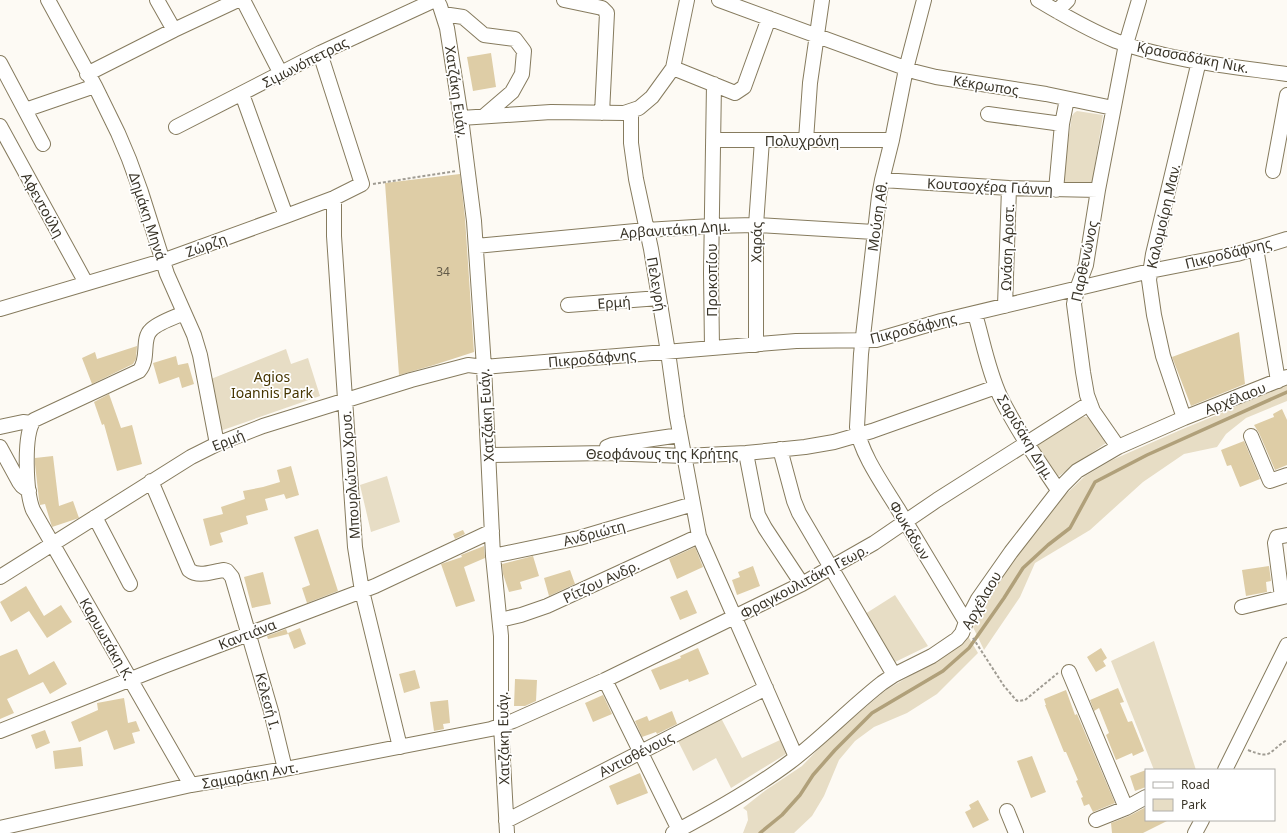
<svg xmlns="http://www.w3.org/2000/svg" width="1287" height="833" font-family="'Noto Sans',sans-serif">
	<style>
		.green { fill: #e7ddc5 }
		.lines { fill: none; stroke-linecap: round; stroke-linejoin: round }
		.stream { stroke: #b0a07a; stroke-width: 3.5 }
		.building { fill: #decda6 }
		.minor-casing { stroke: #867b5e; stroke-width: 16 }
		.path { stroke: #a09c93; stroke-width: 2; stroke-dasharray: 3 2; stroke-linecap: butt }
		.minor { stroke: #fff; stroke-width: 14 }
		.labels { text-anchor: middle; dominant-baseline: central; stroke-width: 3.5; stroke-linejoin: round; paint-order: stroke }
		.number-label { font-size: 12px; fill: #625a48 }
		.street-label { font-size: 14px; fill: #393428; stroke: #fff }
		.park-label { font-size: 14px; fill: #463501; stroke: #fff }
	</style>
	<rect width="100%" height="100%" fill="#fdfaf4"/>
	<path class="green" d="M1077,111L1103,115L1092,184L1063,183L1065,159L1072,116L1074,113Z
		M286,349L291,364L308,358L320,396L220,431L211,379Z
		M1287,383V401L1246,418L1226,434L1217,447L1184,454L1143,482L1090,530L1035,563L1020,597L984,650L973,627L977,615L1019,552L1062,498L1085,476L1112,460L1185,428L1217,415Z
		M1081,416L1090,418L1106,443L1056,478L1035,446Z
		M387,476L400,522L371,532L360,485Z
		M895,595L928,646L893,663L865,614Z
		M968,636L978,653L937,694L907,713L874,727L855,741L839,760L824,796L812,816L794,833H743L748,820L747,811L743,808L766,790L802,766L829,738L886,690L942,657Z
		M1154,641L1196,770H1154L1111,661Z
		M721,718L742,758L780,740L786,754L731,788L716,758L693,771L678,741Z"/>
	<g class="lines">
		<path class="stream" d="M760,833L782,815L800,795L813,775L835,750L872,713L943,671L969,648L1004,598L1023,568L1048,545L1070,528L1095,482L1147,455L1287,392"/>
	</g>
	<path class="building" d="M491,53L496,87L473,91L467,57Z
		M460,174L465,218L474,352L434,365L399,375L385,183Z
		M1239,332L1245,384L1191,406L1172,357Z
		M137,346L136,359L133,364L92,384L82,358L95,352L97,359Z
		M176,356L178,365L188,363L194,384L182,388L179,377L159,384L153,363Z
		M109,394L121,428L132,425L142,464L117,471L104,424L102,425L94,402Z
		M1282,409L1287,420V465L1275,470L1259,433L1254,425L1274,417L1273,414Z
		M1244,441L1260,479L1240,487L1231,465L1227,466L1221,450Z
		M53,456L59,506L73,501L79,518L52,527L45,504L40,505L39,500L35,464V458Z
		M291,466L299,495L286,499L284,494L265,499L268,510L246,516L248,524L220,533L223,542L210,546L203,519L223,514L221,507L245,499L243,491L263,487L280,482L277,470Z
		M318,529L338,591L307,603L302,588L310,585L294,537Z
		M463,530L465,534L455,539L453,534Z
		M484,546L485,558L464,567L475,601L456,607L441,564L462,557L461,555Z
		M695,547L703,567L677,579L669,559Z
		M533,556L539,576L520,582L522,589L509,592L503,574L502,564Z
		M753,566L760,586L737,595L732,580L740,577L738,572Z
		M1269,566L1271,581L1266,582L1267,592L1246,596L1242,570Z
		M570,570L575,584L549,596L544,578Z
		M263,572L271,604L252,608L244,577Z
		M26,586L44,616L61,605L72,622L47,638L29,611L11,622L0,602Z
		M687,590L697,613L680,620L670,597Z
		M300,628L306,644L294,649L288,633Z
		M286,629L288,634L268,639L267,636Z
		M698,648L709,674L689,682L688,679L660,690L651,670L681,658L680,656Z
		M1101,648L1107,658L1103,661L1106,666L1096,672L1087,657Z
		M17,649L29,675L54,661L67,684L50,694L43,682L7,699L14,713L0,719V656Z
		M415,670L420,688L404,693L399,674Z
		M515,679L537,680L536,701L525,706H514Z
		M1118,688L1124,702L1120,703L1128,722L1132,721L1144,751L1133,756L1132,753L1116,760L1106,735L1109,733L1099,708L1094,711L1090,700Z
		M1066,690L1075,715L1077,714L1115,803L1093,812L1089,804L1084,806L1081,798L1083,797L1076,781L1078,780L1066,752H1064L1045,705H1046L1044,699Z
		M603,695L612,714L593,722L585,703Z
		M124,698L128,723L136,721L140,731L132,733L135,743L114,750L107,730L79,742L71,722L98,710L97,703Z
		M448,700L450,723L443,724L444,729L434,731L430,702Z
		M672,711L677,724L657,734L656,732L642,737L635,721L647,716L649,721Z
		M45,730L50,743L36,749L31,735Z
		M81,747L83,766L55,769L53,751Z
		M1032,756L1046,792L1031,798L1017,761Z
		M1146,770V787L1135,791L1130,776Z
		M640,773L648,793L617,805L609,786Z
		M978,800L989,820L973,828L965,812L971,809L969,805Z
		M1146,807V820H1169L1143,833H1112L1111,823L1129,816Z"/>
	<g class="lines">
		<defs>
			<path id="minor" d="M48,0L95,86L118,133L129,159L141,192L167,274L194,335L200,355L217,444
				M157,0L174,30
				M243,0L281,74
				M437,0L440,6L447,28L461,118L474,221L484,367L493,556L501,636V725L507,833
				M564,0L602,8L607,13L602,113
				M719,0L916,72L936,77L1046,94L1113,108
				M924,0L906,69L892,140L882,180L879,196L861,354L857,427C860,453 884,486 898,509C921,547 943,584 966,622
				M1038,0C1063,15 1089,30 1116,41C1170,61 1230,66 1287,74
				M1057,11L1068,0
				M443,14L463,17L484,35L515,39L524,51L522,74L512,92L484,116
				M0,63L43,144
				M673,68L735,93L744,87L769,18
				M87,74L174,30L238,0
				M242,94L286,216
				M25,110L95,86
				M631,112V143L636,179L651,249L668,352L677,417L699,536L796,757
				M988,114L1062,124
				M461,118L551,112L624,113L639,108L652,97L673,68L687,0
				M0,126L86,283
				M176,127L320,53L435,0
				M713,140H892
				M806,140L810,83L822,0
				M1273,171L1287,95
				M882,180L1009,188L1098,190
				M1056,190L1062,124L1067,99
				M334,198V236L355,547L362,591L400,747
				M476,246L646,230L711,226L756,225L874,232
				M1256,248L1278,381
				M568,305L659,298
				M1005,306L1009,188
				M0,309L162,261L286,216L334,198L362,184L320,53
				M184,313C175,317 157,323 151,330C141,339 150,359 139,371L34,420C23,435 26,493 33,510L191,785
				M975,314C983,341 988,370 1000,396C1016,429 1038,460 1058,490
				M756,345V225L762,140
				M712,348L711,273L714,84
				M1184,418L1163,356L1154,315L1149,280L1153,254L1199,61
				M0,427L23,422L32,423
				M1251,436L1270,481L1287,475
				M0,447L19,482L22,486L29,491
				M1118,447L1093,411L1087,395L1083,372L1074,304L1077,289L1086,265L1098,190L1126,44L1139,0
				M780,449L794,501L799,513L894,675
				M606,453L607,447L612,445L680,435
				M746,453L758,515L765,528L802,584
				M489,455L606,453L684,456L746,453L805,447L834,442L872,431L996,387
				M151,481L189,570C199,578 213,571 224,570L227,571L232,577L271,711L285,769
				M95,517L130,584
				M493,556L579,538L693,504
				M0,577L191,457L217,444L263,426L411,380L468,365L484,367L796,341L876,340L941,321L1150,271L1237,254L1287,239
				M1282,597L1275,543L1277,537L1287,535
				M1242,607L1287,596
				M500,620L521,615L547,606L699,536
				M1069,672L1126,808
				M605,680L679,830
				M0,731L164,666L375,586L492,531
				M1225,770L1287,645
				M1007,811L1016,833
				M1096,820L1126,808L1146,797
				M506,821L766,688
				M0,828L191,785L285,769L491,729L513,721L605,680L802,584L874,543L937,500L1090,403
				M673,833C713,812 754,789 790,762C822,738 850,708 882,683L894,675L932,656L957,639L962,633L966,622L978,599L1011,552L1063,485L1077,471L1118,447L1184,418L1287,377
				M1195,833L1202,820"/>
		</defs>
		<use href="#minor" class="minor-casing"/>
		<path class="path" d="M373,184L456,171
			M973,638L1004,686L1016,700L1018,701L1025,700L1058,673
			M1248,750C1273,760 1267,752 1287,740"/>
		<use href="#minor" class="minor"/>
	</g>
	<g class="labels">
		<g class="number-label">
			<text x="443" y="271">34</text>
		</g>
		<g class="street-label">
			<text transform="translate(1193 57) rotate(11)">Κρασσαδάκη Νικ.</text>
			<text transform="translate(305 62) rotate(-27)">Σιμωνόπετρας</text>
			<text transform="translate(986 85) rotate(9)">Κέκρωπος</text>
			<text transform="translate(457 92) rotate(82)">Χατζάκη Ευάγ.</text>
			<text x="802" y="140">Πολυχρόνη</text>
			<text transform="translate(990 186) rotate(3)">Κουτσοχέρα Γιάννη</text>
			<text transform="translate(43 205) rotate(61)">Αφεντούλη</text>
			<text transform="translate(148 216) rotate(72)">Δημάκη Μηνά</text>
			<text transform="translate(877 216) rotate(-82)">Μούση Αθ.</text>
			<text transform="translate(1163 216) rotate(-77)">Καλομοίρη Μαν.</text>
			<text transform="translate(675 229) rotate(-4)">Αρβανιτάκη Δημ.</text>
			<text transform="translate(756 242) rotate(-89)">Χαράς</text>
			<text transform="translate(206 245) rotate(-20)">Ζώρζη</text>
			<text transform="translate(1007 247) rotate(-88)">Ωνάση Αριστ.</text>
			<text transform="translate(1228 253) rotate(-14)">Πικροδάφνης</text>
			<text transform="translate(1084 261) rotate(-78)">Παρθενώνος</text>
			<text transform="translate(711 280) rotate(-90)">Προκοπίου</text>
			<text transform="translate(657 284) rotate(80)">Πελεγρή</text>
			<text transform="translate(614 302) rotate(-4)">Ερμή</text>
			<text transform="translate(913 328) rotate(-14)">Πικροδάφνης</text>
			<text transform="translate(592 358) rotate(-5)">Πικροδάφνης</text>
			<text transform="translate(1235 398) rotate(-21)">Αρχέλαου</text>
			<text transform="translate(486 415) rotate(-93)">Χατζάκη Ευάγ.</text>
			<text transform="translate(1026 437) rotate(59)">Σαριδάκη Δημ.</text>
			<text transform="translate(228 440) rotate(-22)">Ερμή</text>
			<text x="662" y="453">Θεοφάνους της Κρήτης</text>
			<text transform="translate(350 475) rotate(-94)">Μπουρλώτου Χρυσ.</text>
			<text transform="translate(910 530) rotate(59)">Φωκάδων</text>
			<text transform="translate(594 533) rotate(-15)">Ανδριώτη</text>
			<text transform="translate(601 581) rotate(-25)">Ρίτζου Ανδρ.</text>
			<text transform="translate(804 581) rotate(-28)">Φραγκουλιτάκη Γεωρ.</text>
			<text transform="translate(981 600) rotate(-60)">Αρχέλαου</text>
			<text transform="translate(247 634) rotate(-21)">Καντιάνα</text>
			<text transform="translate(107 639) rotate(60)">Καρυωτάκη Κ.</text>
			<text transform="translate(268 701) rotate(75)">Κελεσή Ι.</text>
			<text transform="translate(503 738) rotate(-91)">Χατζάκη Ευάγ.</text>
			<text transform="translate(636 754) rotate(-27)">Αντισθένους</text>
			<text transform="translate(250 775) rotate(-10)">Σαμαράκη Αντ.</text>
		</g>
		<g class="park-label">
			<text x="272" y="376">Agios<tspan x="272" dy="16">Ioannis Park</tspan></text>
		</g>
	</g>
	<rect x="1145" y="769" width="130" height="52" fill="#ffffff" stroke="#b0aea9"/>
	<rect x="1153" y="782" width="20" height="6" fill="#ffffff" stroke="#b0aea9"/>
	<text x="1181" y="789" font-size="12" fill="#393428">Road</text>
	<rect x="1153" y="799" width="20" height="12" fill="#e7ddc5" stroke="#b0aea9"/>
	<text x="1181" y="809" font-size="12" fill="#393428">Park</text>
</svg>
